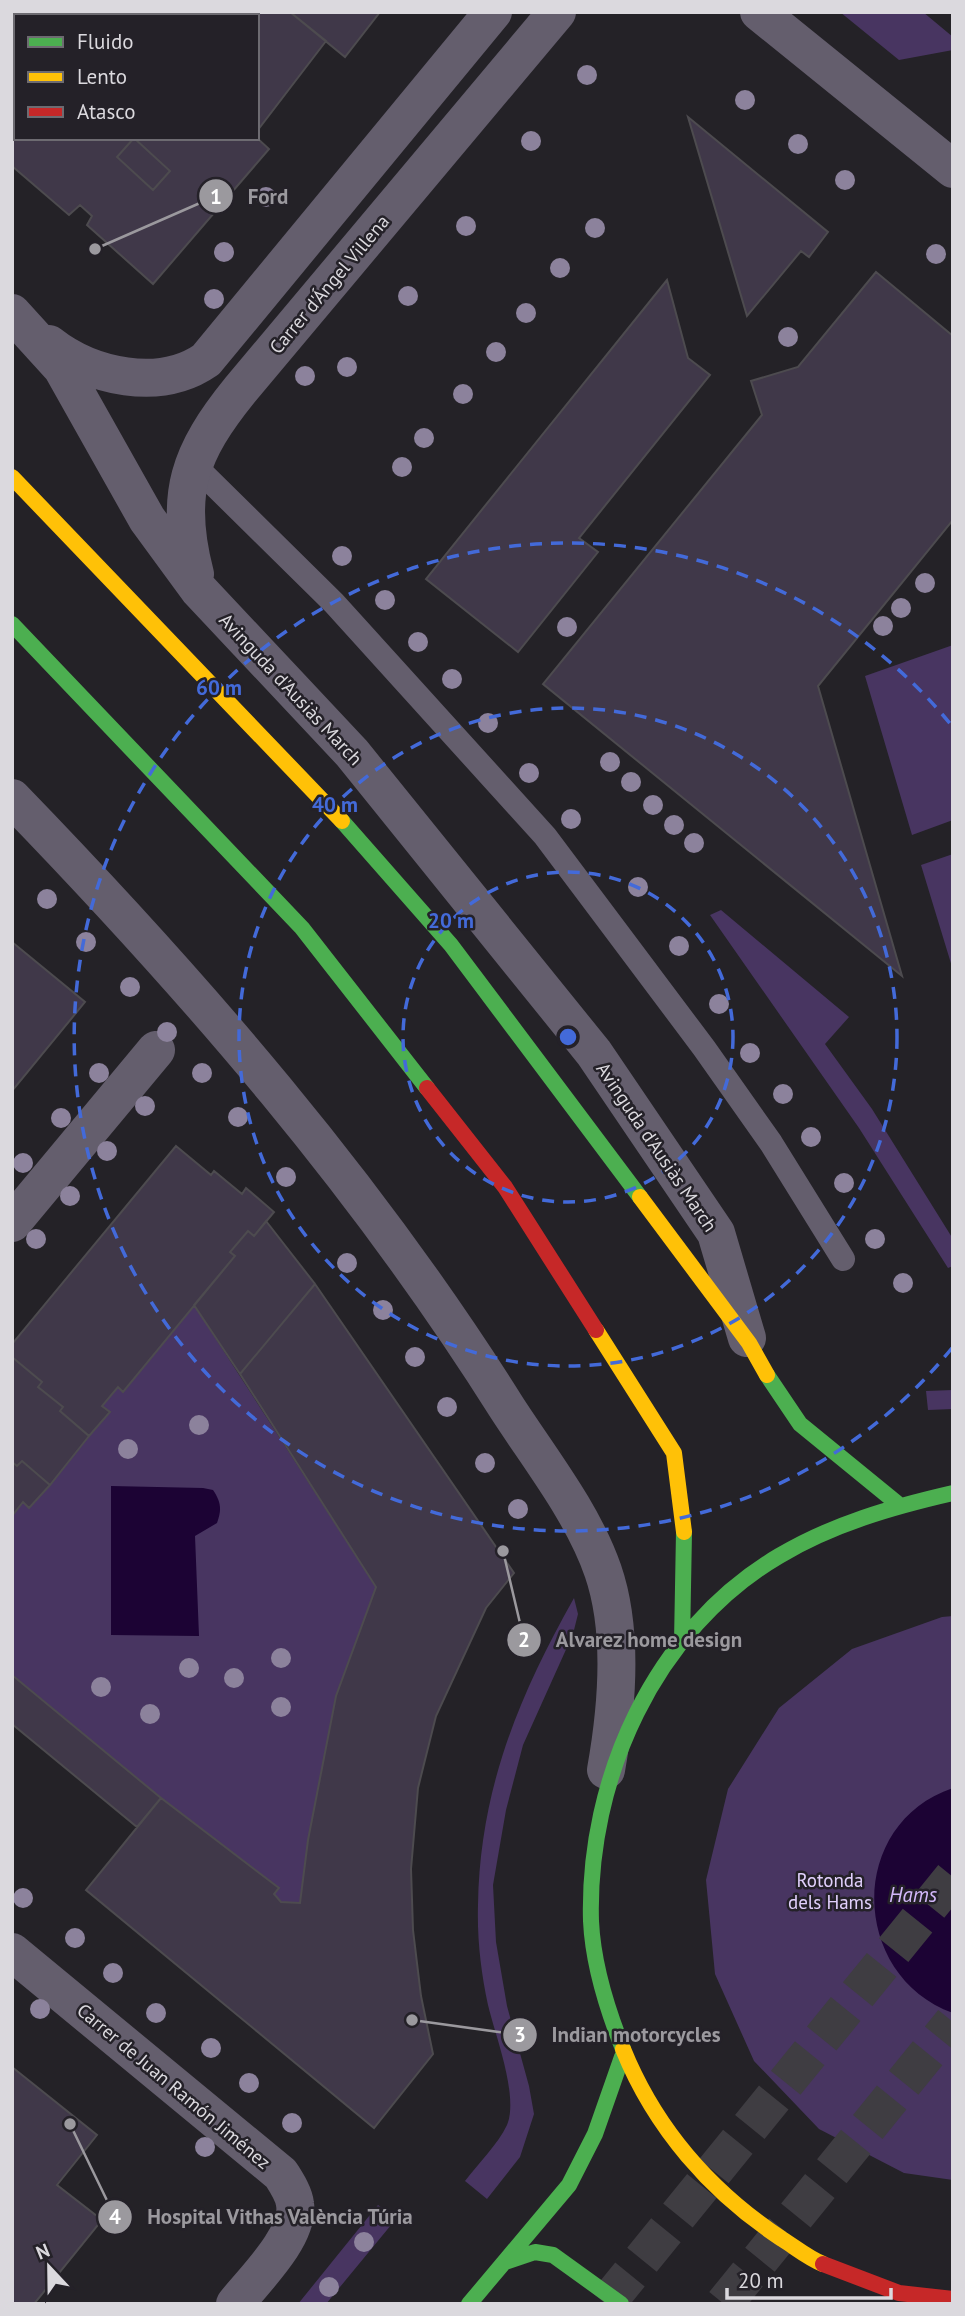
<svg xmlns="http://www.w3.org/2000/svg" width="965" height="2316" font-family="'PT Sans',sans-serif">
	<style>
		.green { fill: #483561 }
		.water { fill: #1c0334 }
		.building { fill: #403849; stroke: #4d4b4f; stroke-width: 2 }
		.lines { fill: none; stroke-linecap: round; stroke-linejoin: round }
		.primary-tunnel { stroke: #3f3d42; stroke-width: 38; stroke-dasharray: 38 19; stroke-linecap: butt }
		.lane { stroke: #645e6d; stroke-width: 24 }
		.street { stroke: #645e6d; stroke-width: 38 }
		.fast { stroke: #4caf50; stroke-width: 16 }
		.slow { stroke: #ffc107; stroke-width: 16 }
		.jam { stroke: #c62828; stroke-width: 16 }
		.tree { fill: #8c829c }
		.ring { fill: none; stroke: #436ad9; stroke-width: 3.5; stroke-dasharray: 12 9 }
		.labels { text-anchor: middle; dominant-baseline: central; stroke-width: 5; stroke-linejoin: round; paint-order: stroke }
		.street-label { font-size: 19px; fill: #dbd9de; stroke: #242128 }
		.park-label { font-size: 19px; fill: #e1d0fc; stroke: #242128 }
		.water-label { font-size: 21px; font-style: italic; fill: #d3b8fa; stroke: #242128 }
		.centre { fill: #436ad9; stroke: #242128; stroke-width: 3.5 }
		.ring-label { font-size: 21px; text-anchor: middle; font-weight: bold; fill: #436ad9; stroke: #242128; stroke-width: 5; stroke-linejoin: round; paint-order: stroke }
		.leader { fill: none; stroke: #9b999e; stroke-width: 2.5 }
		.callout-dot { fill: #9b999e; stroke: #242128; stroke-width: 2.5 }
		.mark-label { font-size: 21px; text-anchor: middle; font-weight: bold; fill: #fff }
		.callout-label { font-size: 21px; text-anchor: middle; font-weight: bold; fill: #9b999e; stroke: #242128; stroke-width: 5; stroke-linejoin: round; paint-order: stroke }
	</style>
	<rect width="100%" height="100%" fill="#242227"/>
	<path class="green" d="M840,12H923L953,37V50L899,60Z
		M953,645V820L912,835L865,676Z
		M953,854V970L921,865Z
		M721,910L849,1017L825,1044L872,1109L953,1239V1266L948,1268L859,1128L710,915Z
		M194,1305L376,1587L336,1696L308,1840L300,1903L281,1902L274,1894L279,1888L161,1798L12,1675V1516L23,1502L29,1507L109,1412L102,1406L118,1387L123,1391Z
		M953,1390V1409L928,1410L926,1391Z
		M574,1598L578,1614L573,1634L523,1745L506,1810L493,1885L496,1942L507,2006L529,2086L534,2114L520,2157L487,2199L465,2181C478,2164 498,2144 507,2125C519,2096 495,2035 488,2005C481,1972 477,1939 478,1905C480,1789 518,1698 574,1598Z
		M953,1616V2180L904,2173L819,2129L754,2061L715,1974L706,1880L728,1789L779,1708L852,1649L942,1617Z
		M378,2205L396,2219L326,2304H298Z"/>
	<path class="water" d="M111,1486L203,1488L213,1490C221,1502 222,1509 217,1523L195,1536L199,1636L111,1635Z
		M953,1788V2013C850,1976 846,1824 953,1788Z"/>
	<path class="building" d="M12,12H104L108,16H16V138H257L269,149L153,284L87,225L92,216L80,205L69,215L12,166Z
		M104,12H290L326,41L257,131V16H108Z
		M290,12H380L345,57Z
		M12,28L16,31V77L13,80Z
		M688,117L828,232L809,257L801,251L747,316Z
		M134,138L170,171L153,190L117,157Z
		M876,272L953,336V520L818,686L902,976L543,684L762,415L751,381L798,367Z
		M667,280L688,358L710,375L579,538L598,552L518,652L426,579Z
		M12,942L85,1002L12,1091Z
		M176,1146L211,1175L214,1171L242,1194L246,1188L274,1212L254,1236L248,1231L230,1252L235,1256L123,1392L118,1387L102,1406L110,1412L89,1436L60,1411L63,1407L38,1387L42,1382L12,1357V1344Z
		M266,1221L315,1284L240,1374L194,1305L235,1256L230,1252L248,1231L254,1236Z
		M315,1284L514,1573L486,1608L436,1716L418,1788L411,1869L413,1930L421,1996L433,2054L374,2128L86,1890L161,1798L279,1888L274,1894L281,1902L300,1903L308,1840L336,1696L376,1587L240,1374Z
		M12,1357L42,1382L38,1387L63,1407L60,1411L89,1436L50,1485L22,1461L17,1466L12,1462Z
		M22,1461L50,1485L29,1508L23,1502L12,1516V1462L17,1466Z
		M12,1675L161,1798L137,1827L12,1724Z
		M12,2067L97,2135L57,2185L102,2220L34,2304H12Z"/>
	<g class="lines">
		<path class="primary-tunnel" d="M606,2304L953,1877
			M724,2304L953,2022"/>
		<path class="lane" d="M194,465L334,603L545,836L704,1048L771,1143L843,1259"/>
		<path class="street" d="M759,12L953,169
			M12,313L62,368L147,519L199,590L352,753L594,1053L716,1233L747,1338
			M49,344C91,377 160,392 206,360L493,12
			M195,574C174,494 189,453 240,390L557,12
			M12,798C195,987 367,1185 507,1408C540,1459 583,1513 603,1571C624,1632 617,1708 606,1770
			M12,1223L156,1050
			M12,1952L281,2174C286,2182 294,2194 295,2204C300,2236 254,2280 235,2304"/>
		<path class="fast" d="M12,624L302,928L427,1088
			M342,821L451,945L640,1197
			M767,1375L800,1424L898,1504
			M682,1642L684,1532
			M623,2049C607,2009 593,1965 591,1921C587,1779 654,1630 779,1556C833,1524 892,1507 953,1493
			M505,2262L535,2252L553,2255L621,2304
			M469,2304L569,2185L595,2134L622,2057"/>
		<path class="slow" d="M12,477L342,821
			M640,1197L749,1343L767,1375
			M596,1330L674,1453L684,1532
			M623,2049C655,2128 711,2192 782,2239C795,2247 808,2258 823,2264"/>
		<path class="jam" d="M427,1088L505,1187L596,1330
			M823,2264L899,2293L953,2299"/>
	</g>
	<g class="tree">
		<circle cx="587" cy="75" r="10"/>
		<circle cx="745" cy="100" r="10"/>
		<circle cx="531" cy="141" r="10"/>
		<circle cx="798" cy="144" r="10"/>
		<circle cx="845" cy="180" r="10"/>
		<circle cx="266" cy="197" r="10"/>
		<circle cx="466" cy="226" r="10"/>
		<circle cx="595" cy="228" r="10"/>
		<circle cx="224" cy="252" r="10"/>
		<circle cx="936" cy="254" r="10"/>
		<circle cx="560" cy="268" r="10"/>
		<circle cx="408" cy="296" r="10"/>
		<circle cx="214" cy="299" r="10"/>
		<circle cx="526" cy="313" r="10"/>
		<circle cx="788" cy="337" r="10"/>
		<circle cx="496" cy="352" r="10"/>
		<circle cx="347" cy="367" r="10"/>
		<circle cx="305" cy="376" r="10"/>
		<circle cx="463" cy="394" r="10"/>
		<circle cx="424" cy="438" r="10"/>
		<circle cx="402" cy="467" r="10"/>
		<circle cx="342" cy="556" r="10"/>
		<circle cx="925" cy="583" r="10"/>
		<circle cx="385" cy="600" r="10"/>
		<circle cx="901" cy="608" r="10"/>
		<circle cx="883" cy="626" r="10"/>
		<circle cx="567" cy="627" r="10"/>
		<circle cx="418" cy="642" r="10"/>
		<circle cx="452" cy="679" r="10"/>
		<circle cx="488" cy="723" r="10"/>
		<circle cx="610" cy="762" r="10"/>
		<circle cx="529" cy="773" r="10"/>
		<circle cx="631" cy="782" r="10"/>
		<circle cx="653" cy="805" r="10"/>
		<circle cx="571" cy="819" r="10"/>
		<circle cx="674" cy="825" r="10"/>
		<circle cx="694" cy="843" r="10"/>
		<circle cx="638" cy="887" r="10"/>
		<circle cx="47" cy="899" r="10"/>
		<circle cx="86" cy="942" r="10"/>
		<circle cx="679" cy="946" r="10"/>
		<circle cx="130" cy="987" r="10"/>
		<circle cx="719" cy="1004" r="10"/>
		<circle cx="167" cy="1032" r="10"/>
		<circle cx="750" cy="1053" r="10"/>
		<circle cx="99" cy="1073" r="10"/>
		<circle cx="202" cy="1073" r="10"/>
		<circle cx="783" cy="1094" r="10"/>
		<circle cx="145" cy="1106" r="10"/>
		<circle cx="238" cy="1117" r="10"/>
		<circle cx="61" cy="1118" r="10"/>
		<circle cx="811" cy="1137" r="10"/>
		<circle cx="107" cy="1151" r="10"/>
		<circle cx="23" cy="1163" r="10"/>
		<circle cx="286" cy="1177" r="10"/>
		<circle cx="844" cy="1183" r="10"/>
		<circle cx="70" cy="1196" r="10"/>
		<circle cx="36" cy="1239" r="10"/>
		<circle cx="875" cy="1239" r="10"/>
		<circle cx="347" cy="1263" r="10"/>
		<circle cx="903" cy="1283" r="10"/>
		<circle cx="383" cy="1310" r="10"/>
		<circle cx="415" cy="1357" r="10"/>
		<circle cx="447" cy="1407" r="10"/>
		<circle cx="199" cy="1425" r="10"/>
		<circle cx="128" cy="1449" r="10"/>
		<circle cx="485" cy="1463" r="10"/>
		<circle cx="518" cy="1509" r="10"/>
		<circle cx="281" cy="1658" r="10"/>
		<circle cx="189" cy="1668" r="10"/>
		<circle cx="234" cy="1678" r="10"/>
		<circle cx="101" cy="1687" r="10"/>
		<circle cx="281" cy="1707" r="10"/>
		<circle cx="150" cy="1714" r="10"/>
		<circle cx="23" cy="1898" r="10"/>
		<circle cx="75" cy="1938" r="10"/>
		<circle cx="113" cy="1973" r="10"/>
		<circle cx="40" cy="2009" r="10"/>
		<circle cx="156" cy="2013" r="10"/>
		<circle cx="211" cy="2048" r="10"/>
		<circle cx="249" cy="2083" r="10"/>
		<circle cx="292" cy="2123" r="10"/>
		<circle cx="205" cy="2147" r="10"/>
		<circle cx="364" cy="2242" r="10"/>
		<circle cx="329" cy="2287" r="10"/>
	</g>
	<g class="ring">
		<circle cx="568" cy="1037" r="165"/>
		<circle cx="568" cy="1037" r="329"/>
		<path d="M952 1348A494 494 0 1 1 952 726"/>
	</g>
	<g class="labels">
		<g class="street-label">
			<text transform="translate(329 284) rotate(-50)">Carrer d'Ángel Villena</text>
			<text transform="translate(291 689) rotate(47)">Avinguda d'Ausiàs March</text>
			<text transform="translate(657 1147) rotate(56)">Avinguda d'Ausiàs March</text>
			<text transform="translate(174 2086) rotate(40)">Carrer de Juan Ramón Jiménez</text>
		</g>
		<g class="park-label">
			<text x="830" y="1880">Rotonda<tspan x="830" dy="22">dels Hams</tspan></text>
		</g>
		<g class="water-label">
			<text x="913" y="1894">Hams</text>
		</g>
	</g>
	<circle cx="568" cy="1037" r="10" class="centre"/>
	<g class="ring-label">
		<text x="219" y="695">60 m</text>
		<text x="335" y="812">40 m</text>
		<text x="451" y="928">20 m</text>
	</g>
	<path class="leader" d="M95 249L216 196M503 1551L524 1640M412 2020L520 2035M70 2124L115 2217"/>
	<g class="callout-dot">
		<circle cx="95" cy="249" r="7"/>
		<circle cx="503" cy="1551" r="7"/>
		<circle cx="412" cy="2020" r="7"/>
		<circle cx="70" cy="2124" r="7"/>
		<circle cx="216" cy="196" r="18"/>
		<circle cx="524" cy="1640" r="18"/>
		<circle cx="520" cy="2035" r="18"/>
		<circle cx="115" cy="2217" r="18"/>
	</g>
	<g class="mark-label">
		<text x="216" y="204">1</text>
		<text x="524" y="1647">2</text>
		<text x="520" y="2042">3</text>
		<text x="115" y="2224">4</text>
	</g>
	<g class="callout-label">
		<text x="268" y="204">Ford</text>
		<text x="649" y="1647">Alvarez home design</text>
		<text x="636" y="2042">Indian motorcycles</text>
		<text x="280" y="2224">Hospital Vithas València Túria</text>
	</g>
	<rect width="965" height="2316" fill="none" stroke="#dbd9de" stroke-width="28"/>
	<rect x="14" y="14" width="245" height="126" fill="#242128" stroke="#6d6b71" stroke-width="2"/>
	<rect x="28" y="37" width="35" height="10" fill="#4caf50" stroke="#6d6b71" stroke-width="2"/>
	<text x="77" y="49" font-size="21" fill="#dbd9de">Fluido</text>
	<rect x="28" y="72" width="35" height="10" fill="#ffc107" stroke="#6d6b71" stroke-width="2"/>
	<text x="77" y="84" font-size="21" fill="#dbd9de">Lento</text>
	<rect x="28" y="107" width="35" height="10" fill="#c62828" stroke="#6d6b71" stroke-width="2"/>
	<text x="77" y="119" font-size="21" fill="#dbd9de">Atasco</text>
	<g transform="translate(49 2267) rotate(338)" stroke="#242128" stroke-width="5" paint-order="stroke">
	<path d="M0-5L12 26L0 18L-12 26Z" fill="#dbd9de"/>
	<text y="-10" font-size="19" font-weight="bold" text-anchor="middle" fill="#dbd9de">N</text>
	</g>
	<path d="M727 2288v10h164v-10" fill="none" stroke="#dbd9de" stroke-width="3.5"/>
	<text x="738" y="2288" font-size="21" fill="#dbd9de" stroke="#242128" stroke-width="5" paint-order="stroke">20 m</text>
</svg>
